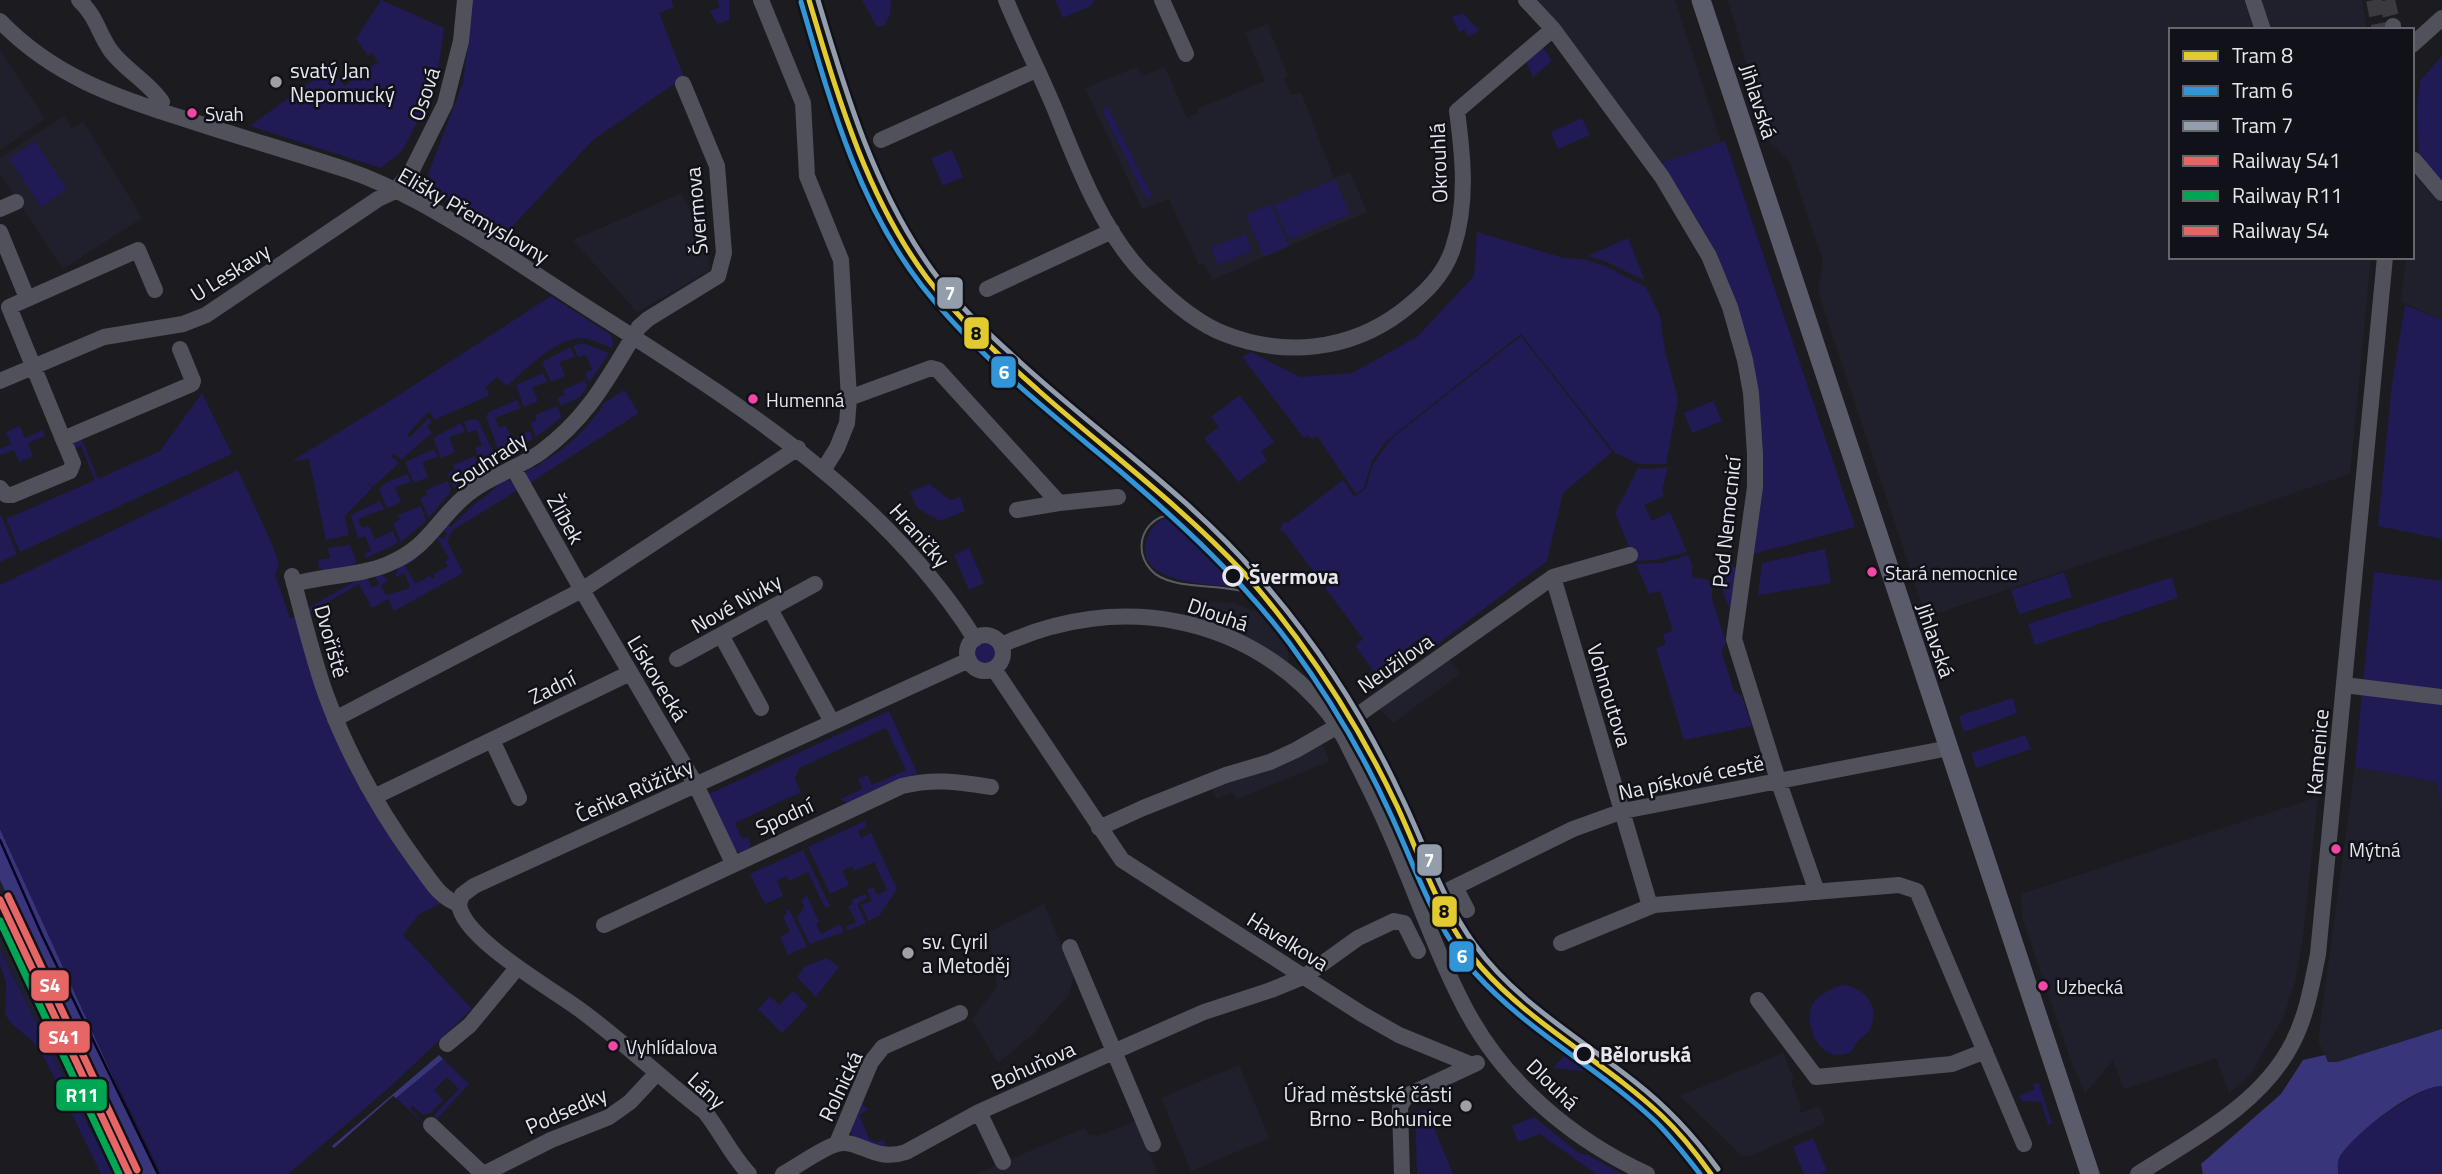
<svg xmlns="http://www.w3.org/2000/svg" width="2442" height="1174" font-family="'Titillium Web',sans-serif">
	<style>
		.built { fill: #1f202c }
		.green { fill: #201a55 }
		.forest { fill: #38357b }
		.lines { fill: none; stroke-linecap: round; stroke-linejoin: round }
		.stream { stroke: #070322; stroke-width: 2.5 }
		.minor-tunnel { stroke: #3a3a3f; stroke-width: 16; stroke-dasharray: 16 8; stroke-linecap: butt }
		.minor { stroke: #51515c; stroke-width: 16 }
		.major { stroke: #5b5c6b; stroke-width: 19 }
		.tram { stroke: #5b5b61; stroke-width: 2 }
		.minor-bridge { stroke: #51515c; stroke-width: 16 }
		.rail-1-casing { stroke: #111119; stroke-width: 12 }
		.rail-2-casing { stroke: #111119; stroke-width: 12 }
		.rail-3-casing { stroke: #111119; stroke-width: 12 }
		.rail-1 { stroke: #e66666; stroke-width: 7 }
		.rail-2 { stroke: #00a651; stroke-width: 7 }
		.rail-3 { stroke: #e66666; stroke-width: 7 }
		.tram-1-casing { stroke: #111119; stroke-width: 10 }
		.tram-2-casing { stroke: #111119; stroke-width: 10 }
		.tram-3-casing { stroke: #111119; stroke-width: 10 }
		.tram-1 { stroke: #e1cb31; stroke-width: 5 }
		.tram-2 { stroke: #3195d7; stroke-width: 5 }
		.tram-3 { stroke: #939dac; stroke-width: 5 }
		.poi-dot { fill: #9f9fa5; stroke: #111119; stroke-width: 2.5 }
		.bus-dot { fill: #f346a5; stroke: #111119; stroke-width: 2.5 }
		.stop-dot { fill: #111119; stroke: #e6e6ec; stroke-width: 3.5 }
		.labels { text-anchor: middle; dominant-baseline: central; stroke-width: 5; stroke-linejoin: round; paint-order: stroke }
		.bus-label { font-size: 19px; fill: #e6e6ec; stroke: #111119; text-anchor: start }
		.poi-label { font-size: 21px; fill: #e6e6ec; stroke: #111119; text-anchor: start }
		.street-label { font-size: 21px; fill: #e6e6ec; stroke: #111119 }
		.stop-label { font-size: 21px; font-weight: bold; fill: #e6e6ec; stroke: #111119; text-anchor: start }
		.line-badge { stroke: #111119; stroke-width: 2.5 }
		.badge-label { font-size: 19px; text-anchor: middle; font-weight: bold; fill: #fff }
		.pale-badge-label { font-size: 19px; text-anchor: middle; font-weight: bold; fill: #111 }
	</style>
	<rect width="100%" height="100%" fill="#1c1c20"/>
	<path class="built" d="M1532,0H1675L1723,149L1666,167Z
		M1728,0H2362L2367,30H2171V257H2371L2350,474L1926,617L1818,291L1823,261L1789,161L1769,142Z
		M1267,24L1288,76L1284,78L1291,95L1301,92L1334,178L1350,172L1367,212L1212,280L1204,263L1199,265L1169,199L1142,209L1085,88L1137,67L1142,76L1165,67L1187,118L1198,113L1197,109L1265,81L1245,33Z
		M0,50L45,119L0,150Z
		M64,116L72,129L83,121L142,218L63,269L0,174V158Z
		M2414,175L2442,204V320L2401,302L2406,257H2412Z
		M682,193L709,254L710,270L637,312L573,240Z
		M1204,601L1235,603L1261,614L1287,634L1289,663L1231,629L1193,617Z
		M1448,657L1460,674L1393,723L1379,708Z
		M1322,743L1330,761L1237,799L1232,792L1216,799L1212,786Z
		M2355,767L2438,782L2442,815V1029L2337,1062H2328L2318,1040Z
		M2318,797L2303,938L2295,982L2284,1016L2250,1075L2229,1093L2216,1058L2124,1089L2113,1060L2085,1094L2071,1061L2022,918L2021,894Z
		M0,880L138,1174H113L0,950Z
		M1044,904L1074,974L1069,995L1033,1034L998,1063L972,1019L997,987L989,932Z
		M1783,1053L1794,1079L1791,1081L1801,1107L1799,1108L1800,1113L1819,1106L1825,1119L1823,1124L1750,1156H1742L1680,1096Z
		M1239,1065L1269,1138L1191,1171L1161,1098Z
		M1135,1121L1158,1174H975L1085,1128L1088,1134L1098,1136Z"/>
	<path class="green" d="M381,0L444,28L438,71L426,106L402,151L381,168L250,126L331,67L344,86L378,62L372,53L368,56L356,39Z
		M473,0H671L674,7L659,13L684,77L593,140L509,230L437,195L428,174L463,83Z
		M717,0H729V20L717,24L710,11L720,7Z
		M862,0H891L890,14L885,25L877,27Z
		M1055,0H1094L1091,6L1063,18Z
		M1463,13L1478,29V31L1468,37L1465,30L1459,32L1452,17Z
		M1542,46L1552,61L1533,77L1525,60Z
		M2442,56V186L2419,155L2417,107L2420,81Z
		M1108,107L1152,196L1146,199L1102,110Z
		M1582,118L1590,135L1558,149L1551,132Z
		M35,141L67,189L41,207L9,159Z
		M1725,141L1855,527L1753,554L1746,339L1729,283L1711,244L1687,203L1659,164Z
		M952,150L963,177L943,186L931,158Z
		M1335,179L1350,214L1289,240L1274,205Z
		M1271,204L1289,246L1264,257L1246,215Z
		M1477,232L1564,258L1582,259L1605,266L1646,287L1660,316L1665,351L1678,399L1666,464H1639L1615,453L1521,334L1385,442L1372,461L1364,488L1356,494L1317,436L1311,439L1308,435L1304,438L1242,357L1251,352L1300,377L1352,373L1417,337L1474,276Z
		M1245,234L1252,251L1218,265L1211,248Z
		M1628,238L1644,278L1643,280L1607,262L1588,256Z
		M551,296L610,334L613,340L612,348C603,345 590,337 580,338C555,339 525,370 507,386L497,377L485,388L489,392L488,396L434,420L430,412L426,414L407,435L410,437L429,418L432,422L427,426L432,433L401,460L393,453L391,456L399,463L373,487L365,481L372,488L345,516L349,535L326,540L309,459L292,461L388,402Z
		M2405,305L2442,320V539L2378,526L2392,384Z
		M1521,336L1612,452L1563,493L1547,561L1435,646L1426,634L1388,662L1389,664L1385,667L1383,665L1377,670H1373L1355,646L1363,639L1284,532L1280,530L1283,522L1287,523L1343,480L1354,497L1366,488L1373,464L1391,439Z
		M583,343L609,353L589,383L585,373L592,369L586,355L578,357L573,346Z
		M570,347L575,357L559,362L565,376L551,382L542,362Z
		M543,373L547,382L532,387L538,401L524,407L516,385Z
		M585,380L587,387L580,397L561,406L557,398L564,395L563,390Z
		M624,390L639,413L528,484L525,474L532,465L534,468L541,464V460L542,462C565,450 586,429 603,406L601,405Z
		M202,393L232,454L20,552L6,519L95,480L81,446L73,449V442L81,438L98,479L160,451Z
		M1240,395L1274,442L1261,452L1267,460L1238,482L1204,438L1219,427L1211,417Z
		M517,400L521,408L495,418L499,428L506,425L512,438L530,431L533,439L501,458L486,416L489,412Z
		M1713,401L1722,421L1692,433L1684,413Z
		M557,406L562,417L536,437L530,423L537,420L535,415Z
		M472,419L478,420L497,460L483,467L475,448L482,445L476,430L468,433L464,422Z
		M461,423L465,432L449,437L455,452L441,458L433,438Z
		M20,426L25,438L43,430L45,436L28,443L33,456L19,462L14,450L0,455V449L11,444L6,432Z
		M434,449L438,457L422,462L428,477L414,483L405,462Z
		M475,456L480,469L454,488L448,473L455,470L453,465Z
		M1668,467L1662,491L1664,496L1644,505L1652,521L1670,512L1687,552L1655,560L1635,561L1615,513L1638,468L1647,469Z
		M238,470L272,544L279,564L275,574L290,618L299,617L320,690L441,903L418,915L403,935L472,1009L391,1086L288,1174H161L76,999L0,828V585Z
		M407,474L411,482L395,487L401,502L387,508L379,489L387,482Z
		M505,480L510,481L518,490L453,530L447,541L463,573L394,611L388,599L372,608L359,584L309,613L308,608L366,575L372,588L379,584L374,575C380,575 385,575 388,581L381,585L386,595L410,588L405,573L396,577C396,565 406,561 415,555L417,559L405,566L415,584L430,576L432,579L435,578L434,574L448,566L445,561L449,558L436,536L443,539L448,534L443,529L447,524L451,527C457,521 464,514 471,507C482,498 495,491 500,482Z
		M448,481L451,491L429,518L420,498L427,495L426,490Z
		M929,484L950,500L960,497L965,511L940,521L917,508L910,492Z
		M380,501L384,509L358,519L362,528L369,526L375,539L393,531L398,543L366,558L365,554L371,551L365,536L358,538L351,515Z
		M421,506L426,521L401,542L393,523L400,520L398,515Z
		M0,513L17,554L0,562Z
		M1174,516L1212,548L1244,582V588C1215,584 1132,586 1147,539C1151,525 1161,518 1174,516Z
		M348,545H350L356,560L355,564L325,571L319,568L318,560L330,558L328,548Z
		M969,548L984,583L969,590L954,555Z
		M1825,549L1831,583L1758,595L1762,563Z
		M1688,555L1693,568L1691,569L1693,577L1708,580L1712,588V599L1726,643L1721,651L1734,691L1742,696L1752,726L1684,740L1656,648L1666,644L1663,634L1673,631L1660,591L1649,594L1636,564L1662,563Z
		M1730,564L1738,570L1730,608C1723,594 1715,576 1730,564Z
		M2064,572L2072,597L2019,614L2011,590Z
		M2374,572L2442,581V695L2363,685Z
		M2172,577L2178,598L2035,645L2028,624Z
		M974 653a12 12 0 1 1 24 0a12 12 0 1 1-24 0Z
		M2362,692L2442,705V815L2437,782L2355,767Z
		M2013,698L2017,713L1964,732L1959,716Z
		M889,711L919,777L849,804L840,799L863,789L858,779L867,775L872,785L906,770L886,728L799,768L795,779L801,792L735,823L742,839L748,837L751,845L749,850C745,852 743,854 738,852C728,847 714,806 709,794Z
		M2025,735L2031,749L1976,768L1971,753Z
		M865,821L867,826L858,831L861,838L871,833L897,889L880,915L869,921L861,905L872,901L867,890L873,887L877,895L887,890L874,862L854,871L852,866L842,871L849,885L830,894L808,847Z
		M803,850L829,904L831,905L825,908L808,872L789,881L786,876L777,881L783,896L765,904L750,874Z
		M865,894L867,898L857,904L866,923L847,931L846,927L856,922L848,906L853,904L852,900Z
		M807,896L819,922L816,924L821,934L840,924L844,932L810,944L797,918L804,907L801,900Z
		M789,909L807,946L788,955L780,937L790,932L783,916L787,914L786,910Z
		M0,950L113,1174H101L45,1059L34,1043L10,1022L5,1014L6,982L0,964Z
		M827,958L839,967L816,997L797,977L805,966Z
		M1842,985C1863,986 1880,1005 1871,1027C1868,1035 1861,1037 1856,1043C1854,1046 1854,1049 1851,1052C1818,1067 1801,1019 1814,1002C1821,994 1832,988 1842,985Z
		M793,991L808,1006L782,1033L758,1009L770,996L779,1005Z
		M1568,1052L1591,1068L1592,1071L1590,1072L1553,1068Z
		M443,1059L469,1084L435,1121V1114L459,1089L447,1077L434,1090L443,1100L432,1112L423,1115L413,1106L410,1108L428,1128L396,1098Z
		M2039,1083L2052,1124L2048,1125L2041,1102L2022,1101L2019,1096L2035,1089L2033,1084Z
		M2433,1086H2442V1174H2338C2338,1168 2337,1163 2339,1158C2353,1131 2405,1100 2433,1086Z
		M863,1104L868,1110L859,1115L870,1140L878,1142L884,1140L886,1146L883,1147L853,1137L850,1128L859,1106Z
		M1426,1109L1453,1174H1417L1415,1113Z
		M1534,1117L1579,1153L1588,1155L1622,1174H1596L1540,1134L1518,1142L1512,1126Z
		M1813,1138L1827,1171L1819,1174H1804L1793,1147Z"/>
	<path class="forest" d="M0,829L157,1174H138L0,880Z
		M2442,1029V1086C2416,1085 2352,1135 2339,1158C2337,1163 2338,1168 2338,1174H2203L2201,1164L2281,1094L2303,1060L2325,1055L2328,1062H2337Z
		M439,1055L443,1059L396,1098L393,1096L334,1148L332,1146Z"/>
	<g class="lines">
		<path class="stream" d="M0,840L42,935L158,1174"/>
		<path class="minor-tunnel" d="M2374,0L2380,30
			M2387,0L2393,26"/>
		<path class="minor" d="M79,0C97,17 98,33 111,51C125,70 149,82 162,102L159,111
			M761,0L803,103L807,176L841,260L849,398L847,423L837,448L824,469
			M1006,0C1022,39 1042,77 1058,117C1079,170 1106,238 1148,278C1168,298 1198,324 1225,334C1284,357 1349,351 1401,312C1423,295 1444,276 1453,248C1468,203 1463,156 1457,111L1553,29
			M1162,0L1186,54
			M1526,0L1553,29L1662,177L1709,256L1730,307L1745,360L1751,393L1755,454V487L1734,639L1778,780L1817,892
			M2253,0L2263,30
			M0,21C52,75 114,97 185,119C239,137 293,152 347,170C397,187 444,216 488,243C530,270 571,298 613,324C749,411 887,499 975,639
			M2393,26V30
			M2412,45L2442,18
			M881,140L1036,70
			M2414,160L2442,193
			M0,209L16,202
			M0,232L27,298
			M987,289L1112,231
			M155,290L138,250L9,307L63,439L192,384L193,381L180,349
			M0,381L104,337L183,324L206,315L378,199L395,191L412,170L445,104L461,41L465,0
			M849,398L931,368L938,370L1059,503L1118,497
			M514,469L582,590L696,785L733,863
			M0,488L6,495H12L70,471L73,463L63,439
			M1017,510L1059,503
			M292,576C303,616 312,656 326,695C348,755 380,812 418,864C430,879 439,898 459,904
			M1553,577L1650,906
			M294,584C324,575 360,576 388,564C427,548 434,524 463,498C485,478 517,469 541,452C589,417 609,376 639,327L648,319L718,276L724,253L717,166L683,84
			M770,609L832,722
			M967 653a18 18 0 1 1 36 0a18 18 0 1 1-36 0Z
			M721,635L761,708
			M1002,645C1116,591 1250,614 1330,715
			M677,659L815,584
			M994,669L1122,860L1362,1014L1399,1035L1472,1065
			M2344,685L2442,697
			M335,719L582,590L798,448
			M1345,739C1359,768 1374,796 1387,826C1414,886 1434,949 1465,1008C1504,1082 1571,1139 1647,1174
			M492,740L519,798
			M374,797L630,673
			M1099,828L1143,808L1226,775L1270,762L1296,750L1362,712L1553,577L1630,555
			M1455,887L1467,910
			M1449,890L1573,829L1623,811L1949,748
			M459,904L462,895L474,886L969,660
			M459,904C462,939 556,991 583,1012C625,1043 663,1080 705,1112C721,1132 731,1155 749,1174
			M604,925L902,786C934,778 958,782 991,787
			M1561,943L1654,905L1899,885L1917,891L2024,1144
			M1070,947L1153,1144
			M1758,1000L1816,1077L1952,1064L1985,1051
			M447,1044L470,1025L517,968
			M979,1112L1003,1162
			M431,1125L483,1174
			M837,1143L871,1062L883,1047L960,1013
			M484,1174L551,1140L609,1117L630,1102L657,1073
			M783,1174C796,1167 824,1147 837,1144C859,1138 874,1163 906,1152L979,1112L1120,1049L1204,1012L1271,990L1305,976L1358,938L1394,921L1404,923L1418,951
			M1402,1174L1400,1107L1406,1096L1477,1063
			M2138,1174C2194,1138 2262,1104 2293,1042C2307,1014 2312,984 2318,954L2385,257"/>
		<path class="major" d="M1701,0L2090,1174"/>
		<path class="tram" d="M1202,525C1159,494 1124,540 1151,570C1169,591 1222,583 1249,593C1259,597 1267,604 1275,611"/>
		<path class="minor-bridge" d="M1330,715L1345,739"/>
		<defs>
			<path id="rail-1" d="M0,900L129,1174"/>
			<path id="rail-2" d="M0,921L119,1174"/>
			<path id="rail-3" d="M8,896L137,1170"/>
		</defs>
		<use href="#rail-1" class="rail-1-casing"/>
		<use href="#rail-2" class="rail-2-casing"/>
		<use href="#rail-3" class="rail-3-casing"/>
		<use href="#rail-1" class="rail-1"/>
		<use href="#rail-2" class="rail-2"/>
		<use href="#rail-3" class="rail-3"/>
		<defs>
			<path id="tram-1" d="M809,0C838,97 866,196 927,278C959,320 1000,356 1039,391C1107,451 1181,506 1243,572C1262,592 1279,615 1296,637C1335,690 1369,747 1397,806C1422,860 1441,921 1481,967C1533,1026 1605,1062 1662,1116C1681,1134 1696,1153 1711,1174"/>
			<path id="tram-2" d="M801,2C830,101 858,204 922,286C978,357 1052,414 1121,472C1183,525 1241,579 1290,644C1329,697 1363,754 1390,813C1416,868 1434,928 1475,973C1528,1032 1599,1068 1656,1122C1672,1138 1686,1156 1700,1174"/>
			<path id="tram-3" d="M818,0C846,94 874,189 932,270C957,305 989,334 1021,363C1099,434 1188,495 1257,575C1315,641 1364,716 1401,796C1425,845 1442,900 1475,945C1516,1002 1580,1038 1635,1082C1667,1107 1694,1136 1718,1169"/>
		</defs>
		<use href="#tram-1" class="tram-1-casing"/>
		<use href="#tram-2" class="tram-2-casing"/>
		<use href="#tram-3" class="tram-3-casing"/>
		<use href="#tram-1" class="tram-1"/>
		<use href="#tram-2" class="tram-2"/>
		<use href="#tram-3" class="tram-3"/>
	</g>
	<g class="poi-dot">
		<circle cx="276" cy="82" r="7"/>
		<circle cx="908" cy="953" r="7"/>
		<circle cx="1466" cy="1106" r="7"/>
	</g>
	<g class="bus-dot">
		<circle cx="192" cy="113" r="6"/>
		<circle cx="753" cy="399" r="6"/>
		<circle cx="1872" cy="572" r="6"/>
		<circle cx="2336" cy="849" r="6"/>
		<circle cx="2043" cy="986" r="6"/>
		<circle cx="613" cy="1046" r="6"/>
	</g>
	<g class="stop-dot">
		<circle cx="1233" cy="576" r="9"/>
		<circle cx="1584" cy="1054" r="9"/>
	</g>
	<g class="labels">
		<g class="bus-label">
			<text x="205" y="113">Svah</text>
			<text x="766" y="399">Humenná</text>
			<text x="1885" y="572">Stará nemocnice</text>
			<text x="2349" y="849">Mýtná</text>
			<text x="2056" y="986">Uzbecká</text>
			<text x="626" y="1046">Vyhlídalova</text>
		</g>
		<g class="poi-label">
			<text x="290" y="70">svatý Jan<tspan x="290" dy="24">Nepomucký</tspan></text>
			<text x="922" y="941">sv. Cyril<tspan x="922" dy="24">a Metoděj</tspan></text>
			<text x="1452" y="1094" text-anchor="end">Úřad městské části<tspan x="1452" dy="24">Brno - Bohunice</tspan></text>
		</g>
		<g class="street-label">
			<text transform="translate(424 94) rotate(-71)">Osová</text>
			<text transform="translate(1759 101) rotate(72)">Jihlavská</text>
			<text transform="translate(1438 163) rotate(-92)">Okrouhlá</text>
			<text transform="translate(696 211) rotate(-95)">Švermova</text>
			<text transform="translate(474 215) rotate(30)">Elišky Přemyslovny</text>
			<text transform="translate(230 272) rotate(-32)">U Leskavy</text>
			<text transform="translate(489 460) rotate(-33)">Souhrady</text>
			<text transform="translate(566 519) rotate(61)">Žlíbek</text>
			<text transform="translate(1726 522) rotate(-84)">Pod Nemocnicí</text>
			<text transform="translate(920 535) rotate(48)">Hraničky</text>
			<text transform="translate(736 603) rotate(-29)">Nové Nivky</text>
			<text transform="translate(1218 614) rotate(19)">Dlouhá</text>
			<text transform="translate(1936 640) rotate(71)">Jihlavská</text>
			<text transform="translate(332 641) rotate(74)">Dvořiště</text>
			<text transform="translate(1395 663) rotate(-35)">Neužilova</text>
			<text transform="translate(658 678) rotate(59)">Lískovecká</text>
			<text transform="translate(552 687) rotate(-26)">Zadní</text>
			<text transform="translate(1610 695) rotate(73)">Vohnoutova</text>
			<text transform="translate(2317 752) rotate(-85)">Kamenice</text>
			<text transform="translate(1691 777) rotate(-12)">Na pískové cestě</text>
			<text transform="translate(634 790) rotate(-24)">Čeňka Růžičky</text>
			<text transform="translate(784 816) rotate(-25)">Spodní</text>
			<text transform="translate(1288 941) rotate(32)">Havelkova</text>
			<text transform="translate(1033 1065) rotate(-24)">Bohuňova</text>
			<text transform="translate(1553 1084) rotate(44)">Dlouhá</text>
			<text transform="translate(840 1086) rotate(-65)">Rolnická</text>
			<text transform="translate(707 1090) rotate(43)">Lány</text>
			<text transform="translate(566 1110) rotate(-24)">Podsedky</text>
		</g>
		<g class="stop-label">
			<text x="1249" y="576">Švermova</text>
			<text x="1600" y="1054">Běloruská</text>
		</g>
	</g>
	<g class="line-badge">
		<rect x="936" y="276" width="28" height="34" rx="7" fill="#939dac"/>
		<rect x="963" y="316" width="27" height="34" rx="7" fill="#e1cb31"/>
		<rect x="990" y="355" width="27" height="34" rx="7" fill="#3195d7"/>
		<rect x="1416" y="843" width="27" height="34" rx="7" fill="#939dac"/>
		<rect x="1431" y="895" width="27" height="33" rx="7" fill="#e1cb31"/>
		<rect x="1448" y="940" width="27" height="33" rx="7" fill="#3195d7"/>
		<rect x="30" y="969" width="40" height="33" rx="7" fill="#e66666"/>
		<rect x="38" y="1020" width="53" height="34" rx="7" fill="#e66666"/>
		<rect x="55" y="1078" width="53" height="34" rx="7" fill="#00a651"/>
	</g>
	<g class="badge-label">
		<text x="950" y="300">7</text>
		<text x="1004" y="379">6</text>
		<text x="1429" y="867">7</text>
		<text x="1462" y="963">6</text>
		<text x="50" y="992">S4</text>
		<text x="64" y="1044">S41</text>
		<text x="82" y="1102">R11</text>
	</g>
	<g class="pale-badge-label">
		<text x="976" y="340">8</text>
		<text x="1444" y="918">8</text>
	</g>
	<rect x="2169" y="28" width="245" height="231" fill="#111119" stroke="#66666d" stroke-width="2"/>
	<rect x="2183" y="51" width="35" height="10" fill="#e1cb31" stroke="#66666d" stroke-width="2"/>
	<text x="2232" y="63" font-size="21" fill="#e6e6ec">Tram 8</text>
	<rect x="2183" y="86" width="35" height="10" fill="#3195d7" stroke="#66666d" stroke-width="2"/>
	<text x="2232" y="98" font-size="21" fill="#e6e6ec">Tram 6</text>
	<rect x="2183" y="121" width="35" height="10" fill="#939dac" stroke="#66666d" stroke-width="2"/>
	<text x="2232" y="133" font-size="21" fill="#e6e6ec">Tram 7</text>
	<rect x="2183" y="156" width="35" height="10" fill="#e66666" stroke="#66666d" stroke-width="2"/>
	<text x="2232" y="168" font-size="21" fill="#e6e6ec">Railway S41</text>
	<rect x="2183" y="191" width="35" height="10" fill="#00a651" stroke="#66666d" stroke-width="2"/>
	<text x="2232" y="203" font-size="21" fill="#e6e6ec">Railway R11</text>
	<rect x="2183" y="226" width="35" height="10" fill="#e66666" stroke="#66666d" stroke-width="2"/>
	<text x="2232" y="238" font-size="21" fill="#e6e6ec">Railway S4</text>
</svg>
